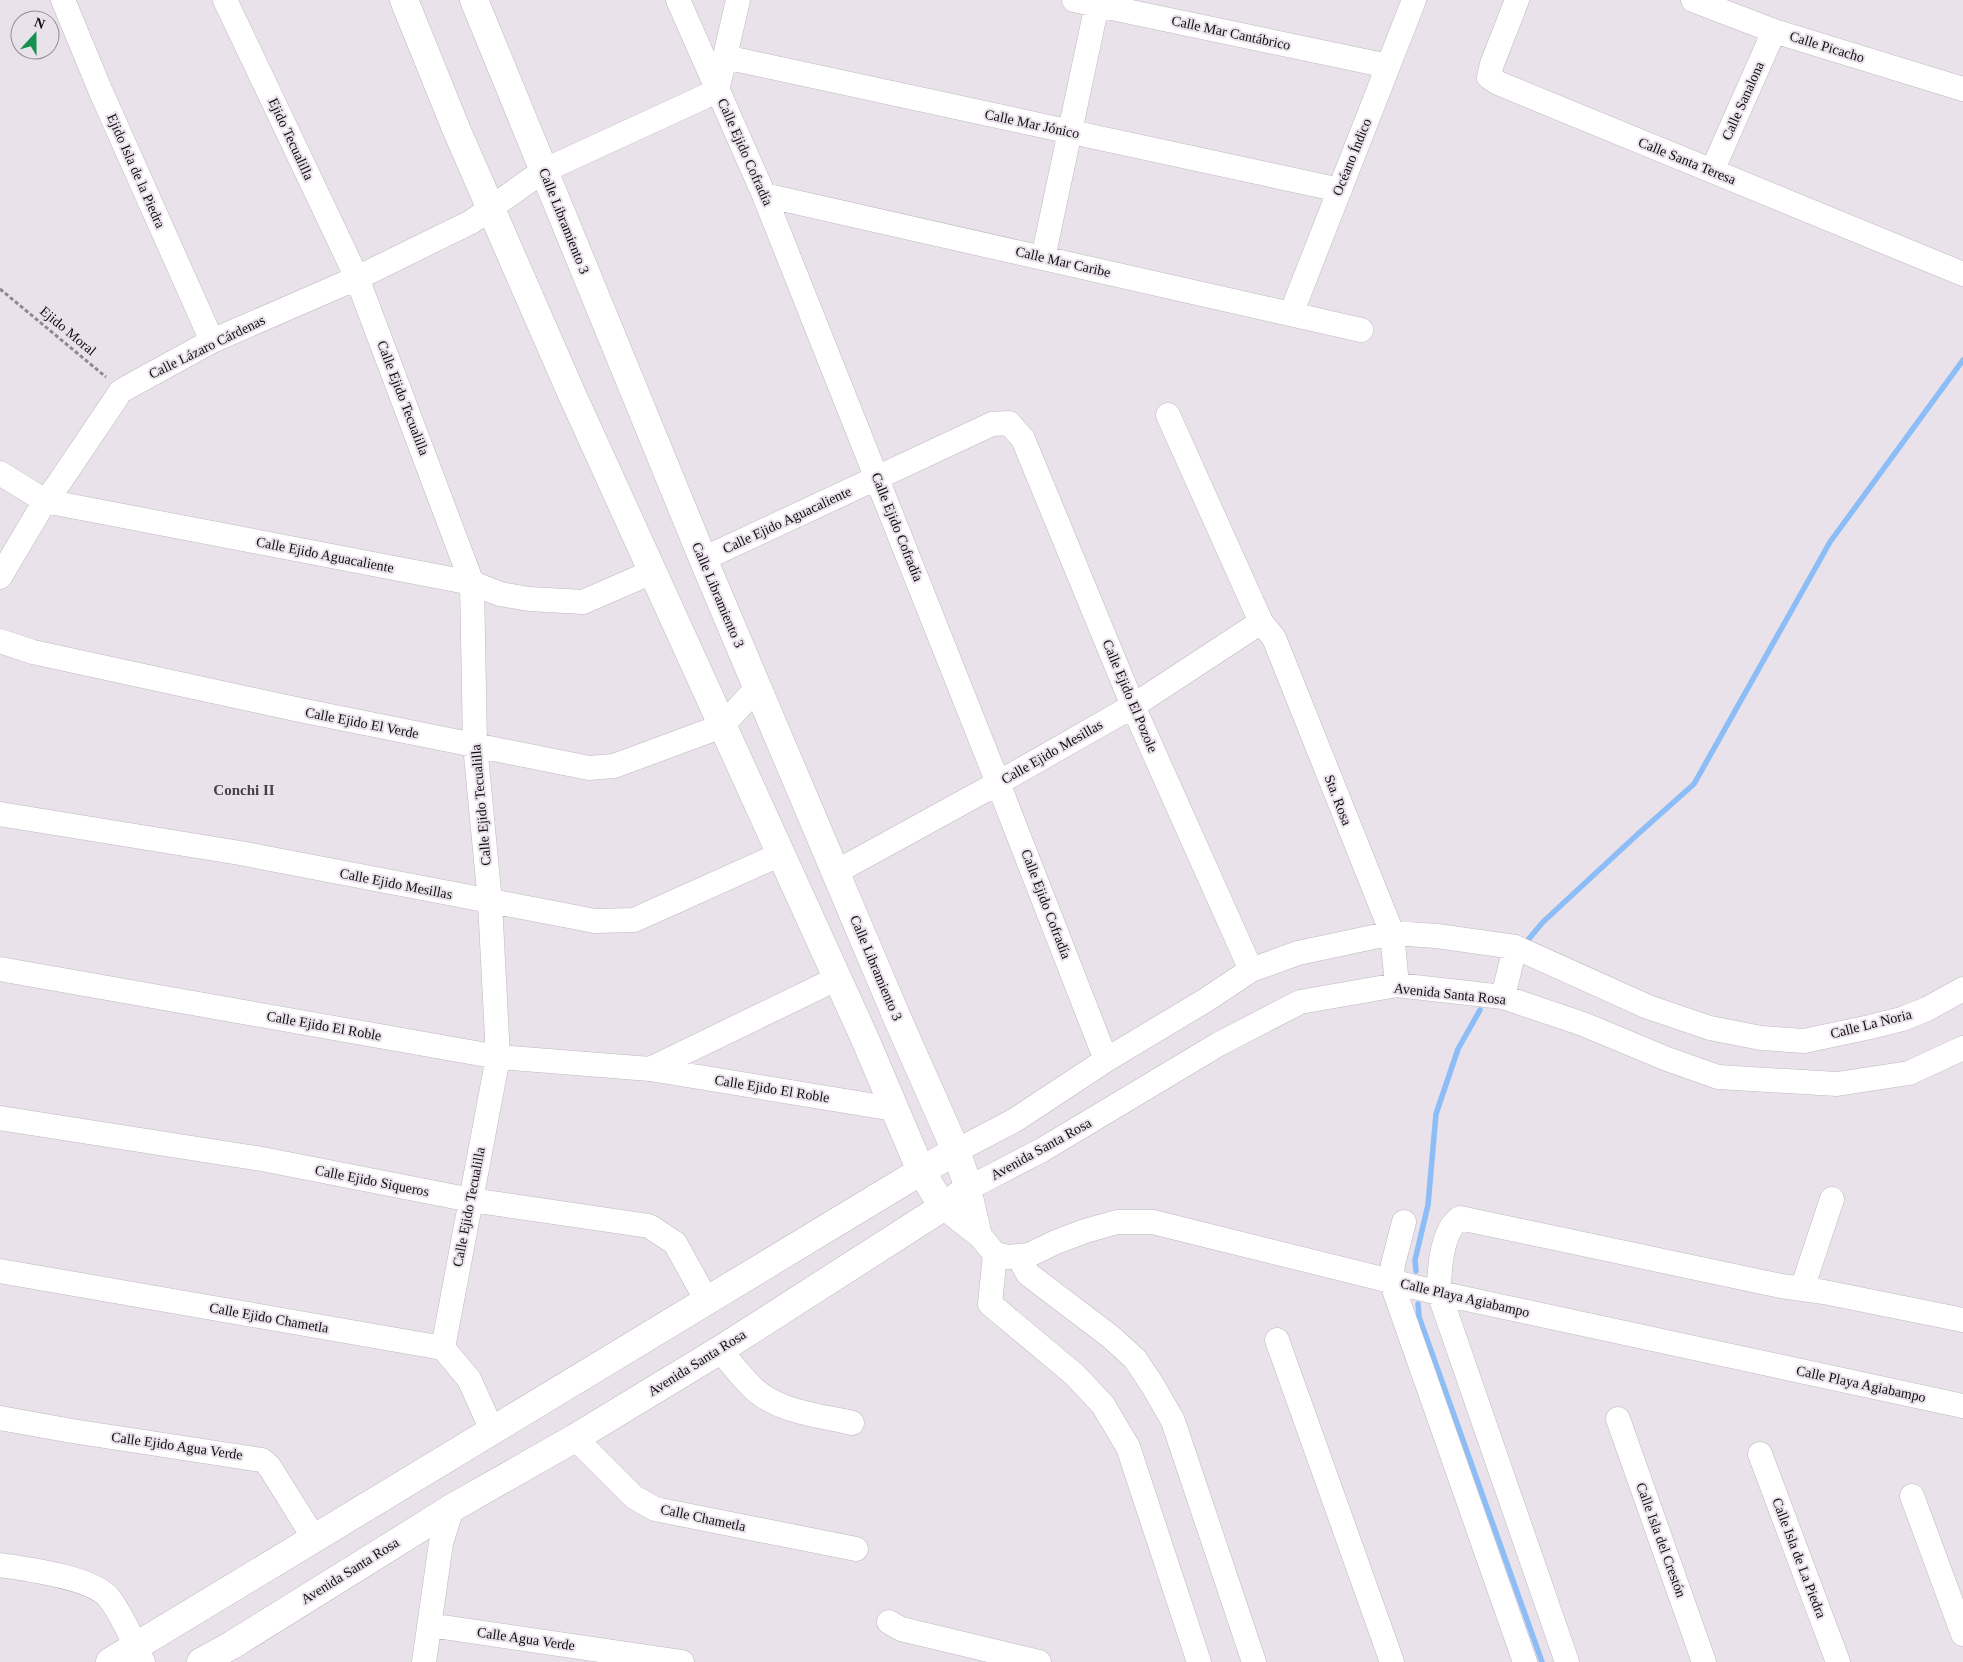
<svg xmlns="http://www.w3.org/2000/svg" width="1963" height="1662" font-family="'Times New Roman',serif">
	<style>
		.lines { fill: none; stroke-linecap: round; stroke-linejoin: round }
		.stream { stroke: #8cbdf6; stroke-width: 5.5 }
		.minor-casing { stroke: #beb8bf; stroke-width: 25 }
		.tertiary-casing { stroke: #beb8bf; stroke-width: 29 }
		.path { stroke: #8d898e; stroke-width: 3; stroke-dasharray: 4 2.5; stroke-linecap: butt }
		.minor { stroke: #fff; stroke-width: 24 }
		.tertiary { stroke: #fff; stroke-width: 28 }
		.labels { text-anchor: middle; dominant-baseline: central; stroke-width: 4; stroke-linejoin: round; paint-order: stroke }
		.street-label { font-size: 14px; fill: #100e11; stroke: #e9e2ea }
		.neighbourhood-label { font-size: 15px; font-weight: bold; fill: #454046; stroke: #e9e2ea }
	</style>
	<rect width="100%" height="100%" fill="#e9e2ea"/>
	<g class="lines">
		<path class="stream" d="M1527,941L1543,922L1639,833L1694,784L1830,542L1963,360
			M1416,1271L1415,1260L1428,1205L1436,1114L1458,1049L1480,1010
			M1418,1304L1419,1317L1542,1662"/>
		<defs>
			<path id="minor" d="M63,0L101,92L212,341
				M225,0L357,278L472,583L475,745L490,902L498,1057L443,1348
				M678,0L764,195L998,783L1106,1060
				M1074,0L1388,66
				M1517,0L1492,64L1489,77L1498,83L1963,274
				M1693,0L1774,31L1963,89
				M725,57L1340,190
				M1712,171L1774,31
				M764,195L1361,330
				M1043,258L1098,0
				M1291,314L1414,0
				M1168,415L1261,622L1274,638L1392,933L1397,985
				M0,473L45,501L472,583L500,594L529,599L583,602L652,572
				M703,559L992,424L1009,423L1023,439L1133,706L1251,970
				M0,577L45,501L59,483L121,391L212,341L357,278L471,222L543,171L717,91L738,0
				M0,641L33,652L300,710L589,768L614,766L722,726L757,688
				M0,814L240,853L595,921L634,920L781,854
				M836,872L998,783L1133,706L1261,622
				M0,969L498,1057L650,1069L894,1109
				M1503,997L1515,947
				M650,1069L838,978
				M0,1118L262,1159L471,1200L649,1226L675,1243L707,1301
				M956,1151L1015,1120L1106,1060L1206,1000L1251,970L1298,953L1392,933L1437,936L1515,947L1648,1007L1710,1028L1761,1038L1804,1041L1870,1027L1902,1019L1927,1009L1963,989
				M943,1207L980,1236L995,1254L1008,1257L1029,1255L1056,1242L1085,1231L1117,1222H1153L1439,1293L1963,1406
				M1404,1222L1393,1264L1391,1281L1525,1662
				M980,1236L969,1188L1042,1150L1219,1044L1300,1002L1397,985L1503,997L1583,1024L1667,1059L1718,1077L1837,1084L1909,1073L1963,1048
				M995,1254L990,1304L1075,1375L1103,1405L1128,1447L1199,1662
				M1018,1256L1028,1274L1111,1337L1135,1359L1153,1386L1173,1421L1254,1662
				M0,1271L443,1348L469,1379L492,1430
				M1802,1289L1832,1199
				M1277,1340L1392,1662
				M720,1350C730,1362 740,1375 751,1386C776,1412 818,1415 852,1423
				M0,1418L72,1431L262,1460L269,1466L314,1538
				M1618,1419L1704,1662
				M575,1438L634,1497L655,1509L856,1549
				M1760,1454L1838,1662
				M1912,1496L1963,1634
				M0,1565C26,1569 92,1577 109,1598C121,1613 135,1644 143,1662
				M889,1622L901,1629L1039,1662
				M429,1625L682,1662
				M424,1662L441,1543L452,1508
				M1567,1662L1439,1293C1439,1271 1441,1231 1460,1218L1781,1286L1824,1292L1963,1320"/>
			<path id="tertiary" d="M404,0L457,131L570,390L865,1039L921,1171L943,1207
				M110,1662L921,1171L956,1151
				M201,1662L232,1645L452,1508L575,1438L720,1350L943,1207L969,1188L956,1151L895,1013L703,559L474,0"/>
		</defs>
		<use href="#minor" class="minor-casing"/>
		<use href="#tertiary" class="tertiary-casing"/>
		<path class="path" d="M0,289L106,377"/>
		<use href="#minor" class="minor"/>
		<use href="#tertiary" class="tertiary"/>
	</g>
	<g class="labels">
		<g class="street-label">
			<text transform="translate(1231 33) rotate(12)">Calle Mar Cantábrico</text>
			<text transform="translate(1827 47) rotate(17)">Calle Picacho</text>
			<text transform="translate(1743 101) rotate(-66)">Calle Sanalona</text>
			<text transform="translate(1032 124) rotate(12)">Calle Mar Jónico</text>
			<text transform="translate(291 139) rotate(65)">Ejido Tecualilla</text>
			<text transform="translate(745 152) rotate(66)">Calle Ejido Cofradía</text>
			<text transform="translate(1352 157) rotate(-68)">Océano Índico</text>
			<text transform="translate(1687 161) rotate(22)">Calle Santa Teresa</text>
			<text transform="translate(136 171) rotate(66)">Ejido Isla de la Piedra</text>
			<text transform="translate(564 221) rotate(68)">Calle Libramiento 3</text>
			<text transform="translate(1063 262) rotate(13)">Calle Mar Caribe</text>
			<text transform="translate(68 331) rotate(40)">Ejido Moral</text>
			<text transform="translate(207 347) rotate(-26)">Calle Lázaro Cárdenas</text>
			<text transform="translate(403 398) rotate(69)">Calle Ejido Tecualilla</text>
			<text transform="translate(787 520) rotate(-25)">Calle Ejido Aguacaliente</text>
			<text transform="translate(897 527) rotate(68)">Calle Ejido Cofradía</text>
			<text transform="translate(325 555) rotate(11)">Calle Ejido Aguacaliente</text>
			<text transform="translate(718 595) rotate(67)">Calle Libramiento 3</text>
			<text transform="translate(1130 696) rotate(67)">Calle Ejido El Pozole</text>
			<text transform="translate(362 723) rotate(11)">Calle Ejido El Verde</text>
			<text transform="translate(1052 752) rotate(-30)">Calle Ejido Mesillas</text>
			<text transform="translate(1338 800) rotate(69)">Sta. Rosa</text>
			<text transform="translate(481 805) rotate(-95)">Calle Ejido Tecualilla</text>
			<text transform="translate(396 884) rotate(11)">Calle Ejido Mesillas</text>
			<text transform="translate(1046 904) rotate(69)">Calle Ejido Cofradía</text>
			<text transform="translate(876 968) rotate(67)">Calle Libramiento 3</text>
			<text transform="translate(1450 994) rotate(6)">Avenida Santa Rosa</text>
			<text transform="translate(1871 1024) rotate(-14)">Calle La Noria</text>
			<text transform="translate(324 1026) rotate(10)">Calle Ejido El Roble</text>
			<text transform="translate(772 1089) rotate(9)">Calle Ejido El Roble</text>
			<text transform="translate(1041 1149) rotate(-29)">Avenida Santa Rosa</text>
			<text transform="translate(372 1181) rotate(11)">Calle Ejido Siqueros</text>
			<text transform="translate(469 1207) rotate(-79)">Calle Ejido Tecualilla</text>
			<text transform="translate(1465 1298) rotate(13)">Calle Playa Agiabampo</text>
			<text transform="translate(269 1318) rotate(10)">Calle Ejido Chametla</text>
			<text transform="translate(697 1363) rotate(-32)">Avenida Santa Rosa</text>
			<text transform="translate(1861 1384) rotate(12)">Calle Playa Agiabampo</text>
			<text transform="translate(177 1446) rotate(8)">Calle Ejido Agua Verde</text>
			<text transform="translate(703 1518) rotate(12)">Calle Chametla</text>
			<text transform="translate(1661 1540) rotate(70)">Calle Isla del Crestón</text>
			<text transform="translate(1799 1558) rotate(69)">Calle Isla de La Piedra</text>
			<text transform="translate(350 1571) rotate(-32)">Avenida Santa Rosa</text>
			<text transform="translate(526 1639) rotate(8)">Calle Agua Verde</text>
		</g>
		<g class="neighbourhood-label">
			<text x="244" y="790">Conchi II</text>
		</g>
	</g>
	<g transform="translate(35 35) rotate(21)"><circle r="24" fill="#e9e2ea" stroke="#928d93"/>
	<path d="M0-4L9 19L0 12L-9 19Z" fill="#17914e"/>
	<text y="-8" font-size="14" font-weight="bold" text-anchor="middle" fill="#100e11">N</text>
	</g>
</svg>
